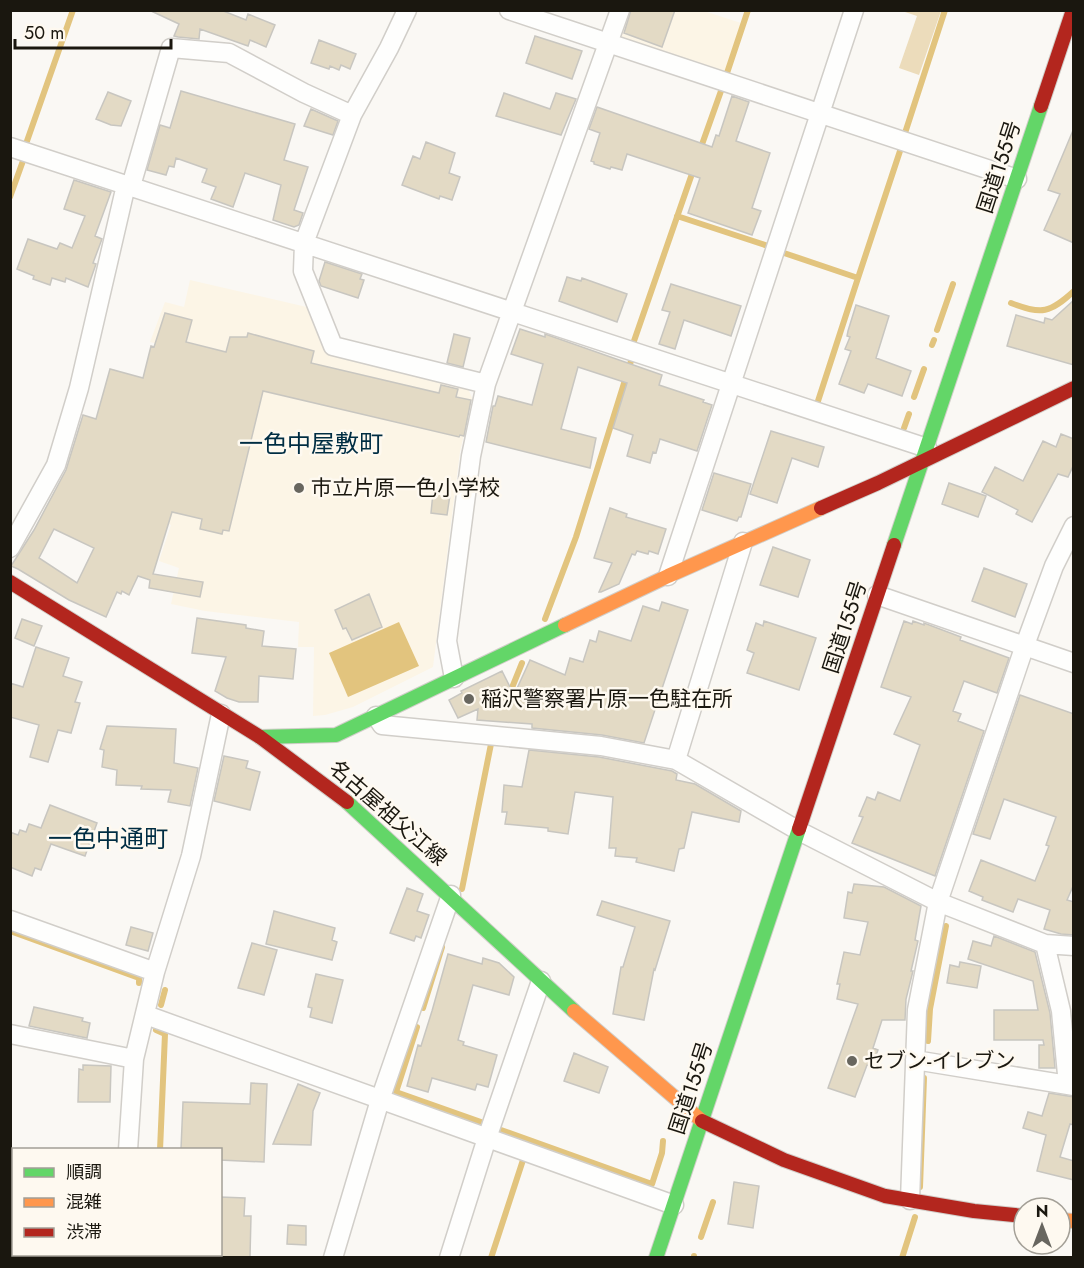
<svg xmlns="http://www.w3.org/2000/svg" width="1084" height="1268" font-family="Jost,'Noto Sans JP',sans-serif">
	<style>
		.built { fill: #fcf5e6 }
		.green { fill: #ecdcbb }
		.water { fill: #e2c47e }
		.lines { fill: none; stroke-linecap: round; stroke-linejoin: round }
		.stream { stroke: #e2c47e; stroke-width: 6 }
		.building { fill: #e3dac5; stroke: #c8c6c0; stroke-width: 1.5; fill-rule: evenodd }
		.street-casing { stroke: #d1cec9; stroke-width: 21 }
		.fast-casing { stroke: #d1cec9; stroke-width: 16 }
		.slow-casing { stroke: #d1cec9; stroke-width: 16 }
		.jam-casing { stroke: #d1cec9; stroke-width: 16 }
		.street { stroke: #fefefd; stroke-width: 18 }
		.fast { stroke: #63d668; stroke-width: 14 }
		.slow { stroke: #ff974d; stroke-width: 14 }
		.jam { stroke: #b3261e; stroke-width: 14 }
		.poi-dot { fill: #68665f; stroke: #fef9f0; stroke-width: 2 }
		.labels { text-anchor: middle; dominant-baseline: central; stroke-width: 5; stroke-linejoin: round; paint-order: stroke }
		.street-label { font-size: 21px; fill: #1a170f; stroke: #fef9f0 }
		.poi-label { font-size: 21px; fill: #1a170f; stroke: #fef9f0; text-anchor: start }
		.quarter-label { font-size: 24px; fill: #002d43; stroke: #fef9f0 }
	</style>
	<rect width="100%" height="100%" fill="#faf8f4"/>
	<path class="built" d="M625,10L704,11L741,23L724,73L624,40L618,27Z
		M190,280L311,308L329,353L467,386L472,398L460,452L433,667L353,707L325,715L313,716L314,647H298L299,622L205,611L171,604L179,568L159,561L171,525L131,512L182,350L150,342L165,302L184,307Z"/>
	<path class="green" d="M902,11H941L919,75L899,68L917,16Z"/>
	<path class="water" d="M399,622L419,666L348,697L329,653Z"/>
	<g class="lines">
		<path class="stream" d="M727,73L748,10
			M905,133L945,10
			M27,141L73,10
			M700,150L721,91
			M10,197L24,158
			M677,216L768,246
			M781,252L858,278L818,401
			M858,278L900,151
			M1011,303C1042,315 1050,313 1074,291
			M937,330L953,284
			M634,341L694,168
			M932,345L934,340
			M914,397L924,369
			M904,428L909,414
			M545,619L576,537L631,361
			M509,695L522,663
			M462,889L491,744
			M10,931L139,978V983
			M161,1005L165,990
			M423,1008L442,947
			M417,1027L396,1092L481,1122
			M156,1030L165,1034L160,1150
			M928,1041L930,1009L946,926
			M501,1130L652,1184L662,1153L663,1141
			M920,1187L924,1078
			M701,1237L713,1202
			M156,1258V1254
			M491,1258L523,1160
			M694,1258V1256
			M902,1258L915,1217"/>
	</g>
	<path class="building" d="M149,10H221L246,20L248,14L275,25L266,47L250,40L248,46L200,29L199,39L178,37L174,36L179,24Z
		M631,10H675L662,47L624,33Z
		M535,36L582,51L572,79L526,63Z
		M319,40L356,54L350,69L341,65L339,70L330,66L329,69L311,63Z
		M181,91L295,124L284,160L308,167L294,210L303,213L299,225L294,227L273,220L281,185L245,173L233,207L211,199L216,187L202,182L207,169L176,158L174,167L169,166L166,175L147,170L160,125L170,128Z
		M108,92L131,101L121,126L111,125L96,119Z
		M504,93L550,109L556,93L576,99L561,135L496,116Z
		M732,96L749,102L736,141L770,153L752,208L761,211L752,235L688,213L700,178L627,154L622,170L611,167L610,169L594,164V162L591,161L600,133L589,129L597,107L712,147L716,135L719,136Z
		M311,109L338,121L333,135L304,126Z
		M1074,128V243L1044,230L1060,194L1048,190Z
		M426,142L455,153L449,173L460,177L452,200L440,196L439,199L402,185L413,156L420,159Z
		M74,180L111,192L95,236L102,239L93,263L96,264L88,287L66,278L65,282L52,278L50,285L33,279L34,276L17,269L28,239L57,249L60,243L72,248L85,216L64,209Z
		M325,262L362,274L360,279L364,280L358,298L321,286L319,281Z
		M567,277L581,281L582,278L627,294L617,322L559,301Z
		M671,284L741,306L731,336L684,320L675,349L659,344L670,312L662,310Z
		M1074,300V365L1007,346L1016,315L1044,323L1045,318L1052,320Z
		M856,305L889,316L876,358L911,371L902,396L868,384L864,393L839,384L851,351L845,349L850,337L847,336L848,331Z
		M165,313L192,320L186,342L226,352L230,337H247L248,333L314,351L311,363L439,393L441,385L458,389L456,397L471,400L464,436L460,435L459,437L263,391L229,531L223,530L222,534L200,529L202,519L172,512L153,574L203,582L200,597L149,588L150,580L138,576L129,595L122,591L121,594L117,592L106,617L69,600L18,569L11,566L34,530L66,470L83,415L96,419L110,369L143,378L151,346L154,347ZM54,529L94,548L77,583L39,558Z
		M520,329L545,337V334L662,375L659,385L704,400L703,402L712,405L697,451L660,439L656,453L653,452L650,463L627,456L633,435L613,428L627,383L578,367L561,429L596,438L590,468L486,442L493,406H495L498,396L532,405L543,364L511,354Z
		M454,334L470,338L463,367L447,363Z
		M771,431L824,447L818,467L792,458L777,503L750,494Z
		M1061,434L1074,439V464L1068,477L1058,474L1032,522L1016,514L1018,510L982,492L995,467L1023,481L1043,441L1056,447Z
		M714,473L751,484L741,517H739L737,521L702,510Z
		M949,483L986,496L978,517L942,504Z
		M433,493L450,495L447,515L431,513Z
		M610,508L627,514L626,517L666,529L658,554L649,551L648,554L637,551L635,555L632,554L619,584L601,592H599L612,563L594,558Z
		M773,547L810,560L798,597L760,585Z
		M984,568L1027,584L1015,617L972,601Z
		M369,594L382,627L352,640L346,628L343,629L335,610Z
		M662,602L688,610L644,743L602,735L532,728V724L477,720L478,709L458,718L449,700L462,693L461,691L502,671L514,695L530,660L565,675L570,658L583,662L590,640L596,642L599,631L631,641L643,606L659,611Z
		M197,618L246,625V628L264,631L262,646L296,649L293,679L259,676L258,702H239L227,698L215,691L226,657L192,653Z
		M22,619L42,626L34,646L15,638Z
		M764,621L816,638L799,690L747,673L754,653L747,650L756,623L763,626Z
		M904,621L912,624L913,621L924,625V623L961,637L960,640L1009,658L997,693L964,681L953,711L961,714L958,721L984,731L935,876L852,843L863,817L859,816L867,797L875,800L878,792L900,801L920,745L894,734L911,697L881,687Z
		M36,647L69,658L63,676L82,682L75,702L80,703L71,733L58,730L48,762L30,757L39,725L10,717V683L23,687Z
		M1020,695L1074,714V884L1067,900L1074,902V935L1061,934L1044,929L1050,910L1018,899L1013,912L982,900L983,897L969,891L981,860L1035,881L1049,846L1046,845L1056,817L1004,799L990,839L973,834Z
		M107,726L176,729L174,763L198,768L190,806L168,802L171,790L141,789L142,786L116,785L117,770L102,767L104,750L100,749Z
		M529,750L599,757L672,771L677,774L676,780L695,784L741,811L739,822L692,812L684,848L679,849L674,871L636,862L637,858L615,856L616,848H609L613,797L575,792L568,834L548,831V828L505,824L507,812H502L504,785L522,787Z
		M224,756L248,761L246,768L260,772L250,810L214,801Z
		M50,805L97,823L85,856L51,844L41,870L35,868L32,876L10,867V832L18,835L20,830L26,832L29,824L41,828Z
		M854,884L884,887L921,906L915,940L918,941L911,971H913L906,999L905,1020H882L873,1048L878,1050L872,1066L867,1065L855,1097L828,1088L858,1004L837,999L840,984H837L844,952L860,955L868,922L844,918L848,892L852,893Z
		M407,888L423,894L417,911L429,915L421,938L416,936L414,941L390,933Z
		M602,901L670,921L655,970L654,969L644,1020L613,1014L621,967H623L635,927L597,915Z
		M274,911L335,928L332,940L337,942L332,960L266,944Z
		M131,927L153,933L148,951L126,945Z
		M994,936L1035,952L1050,1013L1055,1068H1039V1045H1044L1043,1040H994V1010H1038L1033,981L968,959L973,941L991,946Z
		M252,943L277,950L264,995L238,988Z
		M448,954L482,964L483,958L499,963L514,977L509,995L473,985L458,1040L464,1042L463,1045L497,1055L488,1087L477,1084L475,1090L432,1078L428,1092L407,1086L418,1045L421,1046L432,1011Z
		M960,962L981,966L977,988L947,983L950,965L959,967Z
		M316,974L343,980L332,1023L310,1017L312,1008L308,1007Z
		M34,1007L83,1018L82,1021L90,1023L87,1038L29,1026Z
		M574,1053L608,1067L599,1093L564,1081Z
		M83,1065L111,1066L110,1102H78L79,1069L83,1070Z
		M251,1083L267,1084L264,1162L220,1160V1149H181L183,1102L250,1104Z
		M298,1084L320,1093L313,1111L311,1145L273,1144Z
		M1049,1093L1074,1097V1125L1070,1124L1060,1157L1074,1161V1180L1037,1171L1046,1135L1023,1128L1028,1112L1042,1116Z
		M734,1182L759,1186L753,1228L728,1224Z
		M220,1197L245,1198L244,1216H251L250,1257H220Z
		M288,1225L306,1226V1245L287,1244Z"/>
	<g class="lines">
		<defs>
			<path id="street" d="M407,10L389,48L352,115L304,243L303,271L333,346L486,384
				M509,10L1017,179
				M10,147L927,448
				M131,186L171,48L229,53L304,93L352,115
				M10,548L56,465L79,388L126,185
				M668,576L854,10
				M877,595L1074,663
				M454,678L447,641L471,456L486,384L620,10
				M376,716L382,725L601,746L676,760L799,831L938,902L1045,944L1061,1011L1068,1085L1074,1086
				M676,760L743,542
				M10,920L155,972
				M1045,944L1074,946
				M146,1015L674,1205
				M10,1034L134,1059
				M915,1060L1068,1085
				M128,1150L134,1059L155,972L191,856L221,714
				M910,1200L917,1010L938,902L1025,645L1054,566L1074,526
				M120,1258V1254
				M333,1258L380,1100L451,895
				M449,1258L487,1138L541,981"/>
			<path id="fast" d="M894,545L1041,106
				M260,737L336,735L565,625
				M347,802L574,1011
				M656,1258L799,829"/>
			<path id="slow" d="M565,625L668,576L821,508
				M574,1011L702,1121
				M1060,1220L1074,1221"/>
			<path id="jam" d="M1041,106L1073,10
				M821,508L878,483L1074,388
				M10,582L260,737L347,802
				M799,829L894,545
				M702,1121L784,1160L885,1196L974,1211L1024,1216"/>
		</defs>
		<use href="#street" class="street-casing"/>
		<use href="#fast" class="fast-casing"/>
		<use href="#slow" class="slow-casing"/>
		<use href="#jam" class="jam-casing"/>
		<use href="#street" class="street"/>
		<use href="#fast" class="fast"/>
		<use href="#slow" class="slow"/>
		<use href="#jam" class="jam"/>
	</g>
	<g class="poi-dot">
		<circle cx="299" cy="488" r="6"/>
		<circle cx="469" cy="699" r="6"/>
		<circle cx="852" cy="1061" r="6"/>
	</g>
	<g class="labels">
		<g class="street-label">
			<text transform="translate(999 167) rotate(-72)">国道155号</text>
			<text transform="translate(845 627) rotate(-72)">国道155号</text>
			<text transform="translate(388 813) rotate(41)">名古屋祖父江線</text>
			<text transform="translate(691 1088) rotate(-72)">国道155号</text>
		</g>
		<g class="poi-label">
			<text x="311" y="488">市立片原一色小学校</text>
			<text x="481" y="699">稲沢警察署片原一色駐在所</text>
			<text x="864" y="1061">セブン-イレブン</text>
		</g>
		<g class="quarter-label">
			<text x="311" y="443">一色中屋敷町</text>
			<text x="108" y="838">一色中通町</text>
		</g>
	</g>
	<rect width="1084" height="1268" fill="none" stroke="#1a170f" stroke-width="24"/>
	<rect x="12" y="1148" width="210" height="108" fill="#fef9f0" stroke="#a39f96" stroke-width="1.5"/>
	<rect x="24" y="1168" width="30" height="9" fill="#63d668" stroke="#a39f96" stroke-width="1.5"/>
	<text x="66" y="1178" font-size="18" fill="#1a170f">順調</text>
	<rect x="24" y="1198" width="30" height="9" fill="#ff974d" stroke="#a39f96" stroke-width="1.5"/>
	<text x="66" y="1208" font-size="18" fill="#1a170f">混雑</text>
	<rect x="24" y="1228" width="30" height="9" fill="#b3261e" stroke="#a39f96" stroke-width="1.5"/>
	<text x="66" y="1238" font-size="18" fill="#1a170f">渋滞</text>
	<g transform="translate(1042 1226)"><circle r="28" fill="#fef9f0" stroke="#a39f96" stroke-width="1.5"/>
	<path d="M0-4.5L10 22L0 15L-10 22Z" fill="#68665f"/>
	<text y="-9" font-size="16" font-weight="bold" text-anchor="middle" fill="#1a170f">N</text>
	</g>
	<path d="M15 39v9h156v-9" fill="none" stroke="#1a170f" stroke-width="3"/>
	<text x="24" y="39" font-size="18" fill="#1a170f" stroke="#fef9f0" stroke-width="4.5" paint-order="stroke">50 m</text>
</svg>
